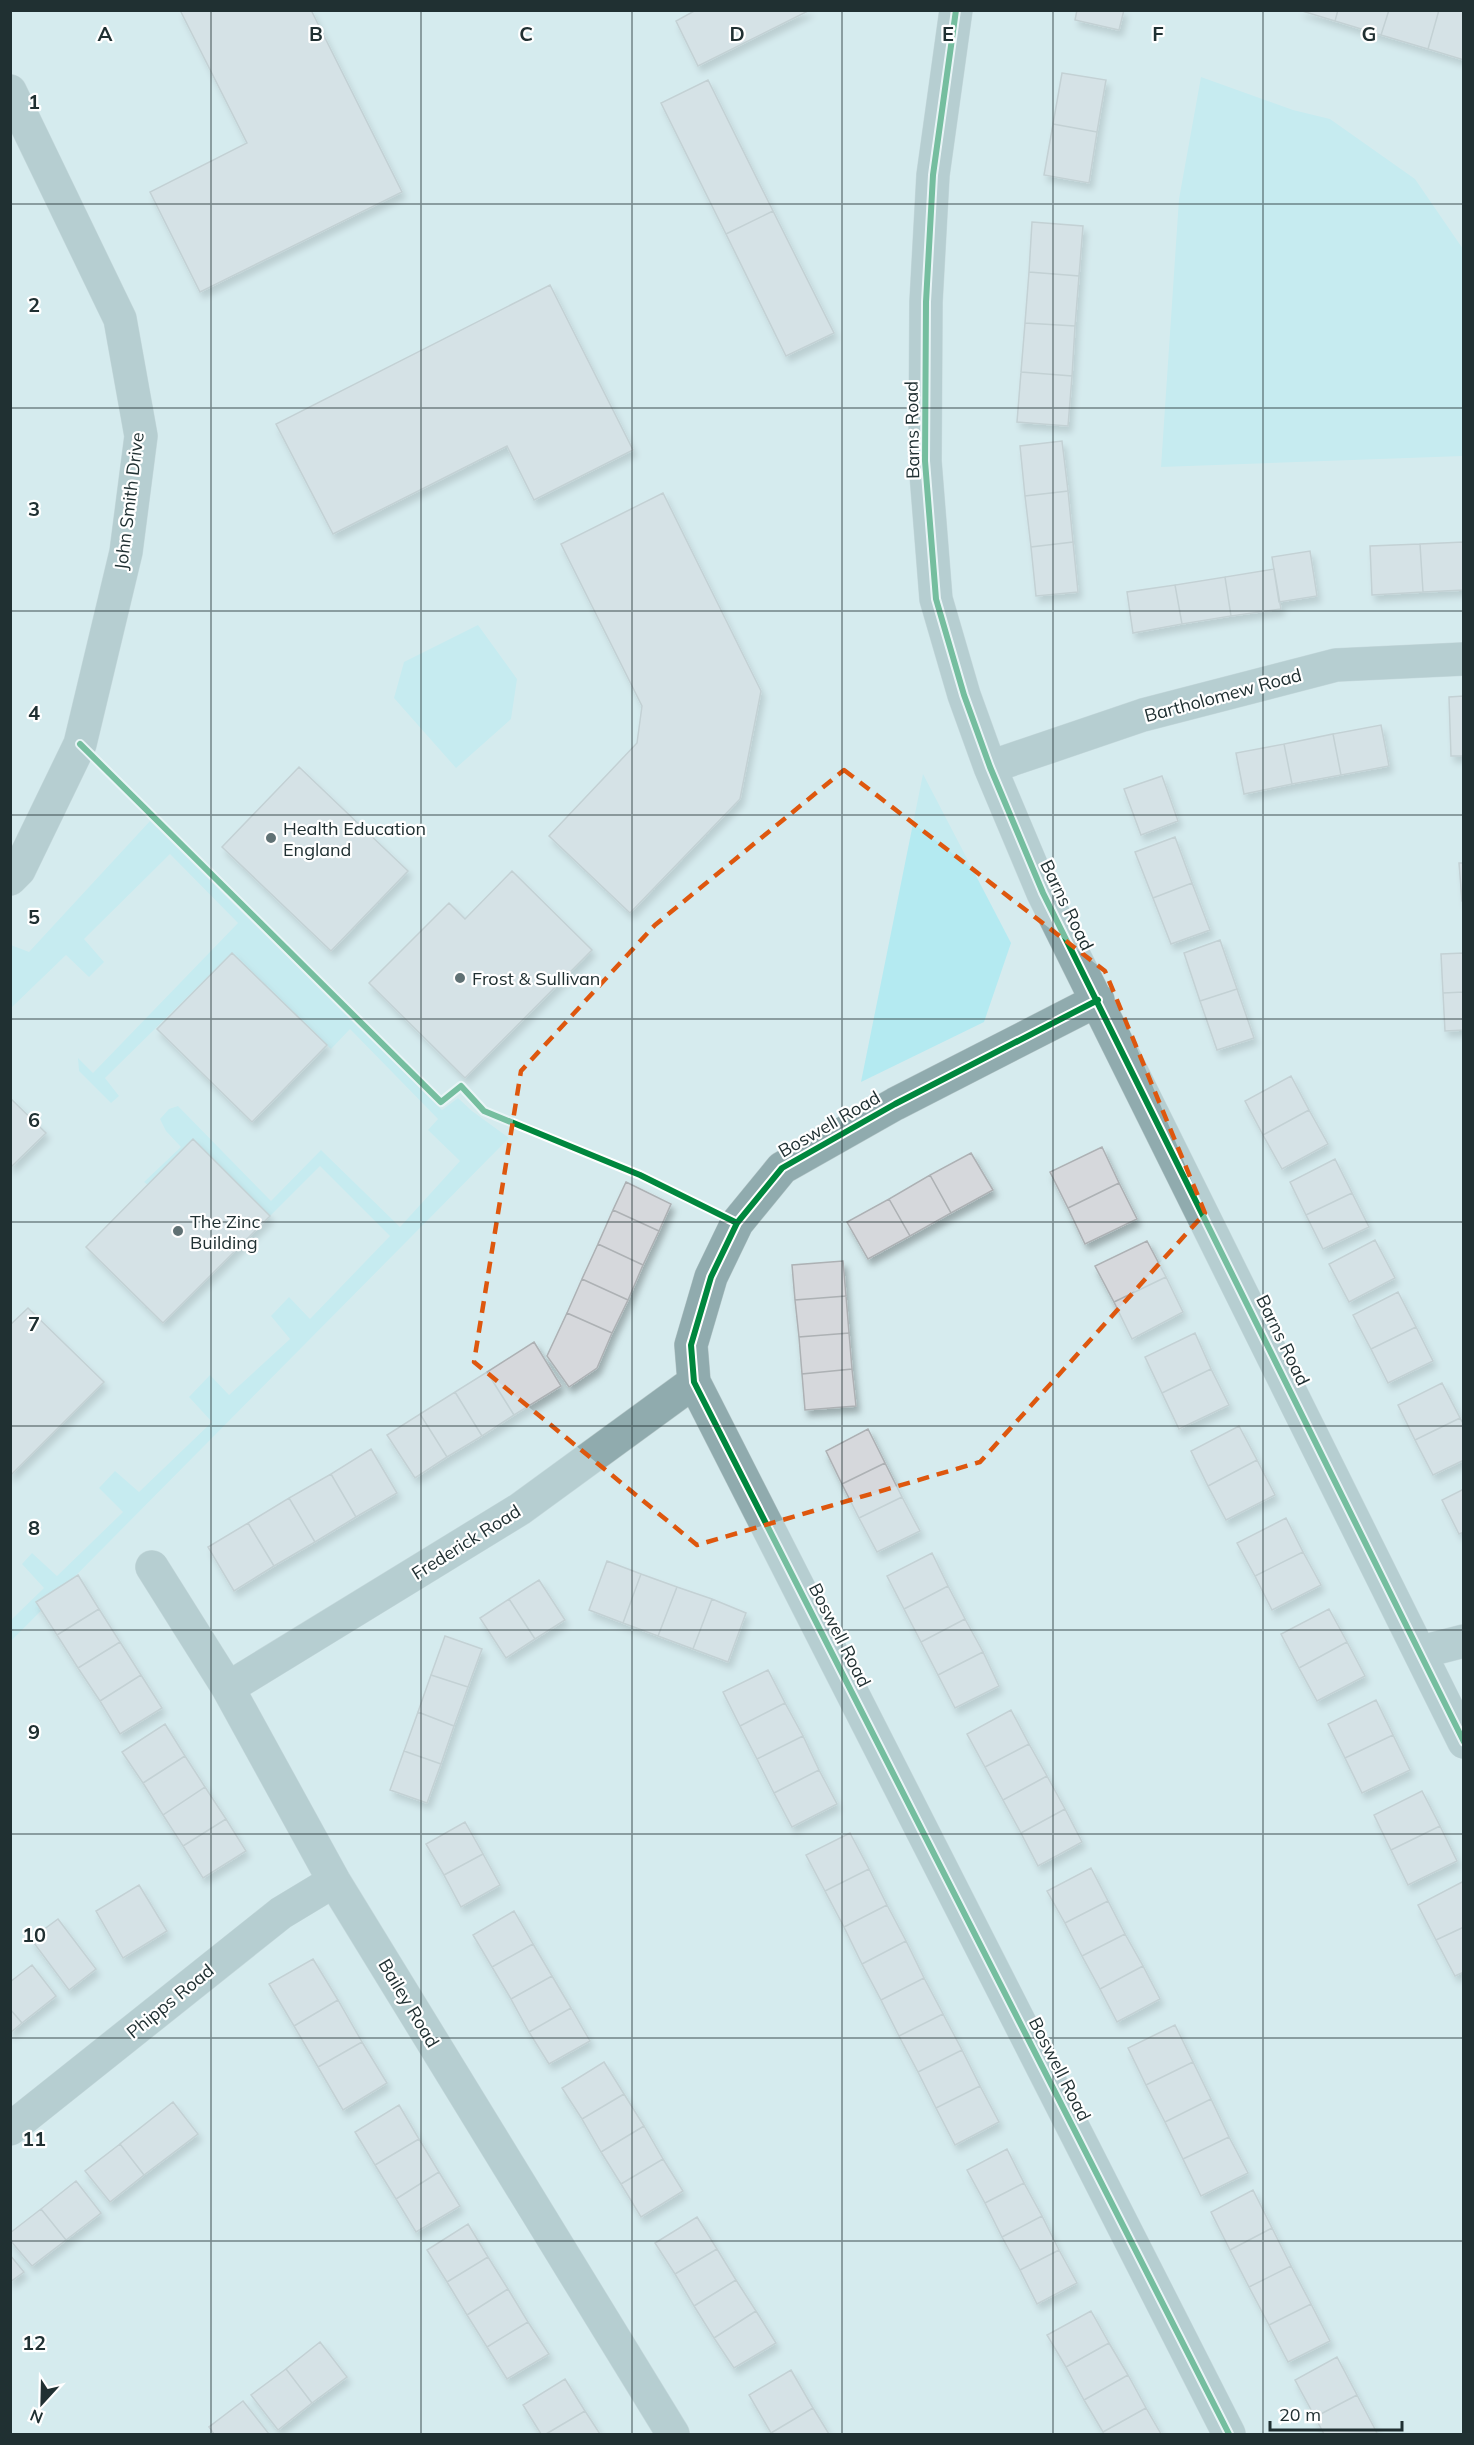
<svg xmlns="http://www.w3.org/2000/svg" width="1474" height="2445" font-family="Mulish,sans-serif">
	<style>
		.green { fill: #b4eaf1 }
		.building { fill: #d6d8dc; stroke: #adb1b4; stroke-width: 1.5; filter: url(#shadow) }
		.lines { fill: none; stroke-linecap: round; stroke-linejoin: round }
		.minor-casing { stroke: #b7c8ca; stroke-width: 34 }
		.minor { stroke: #90abae; stroke-width: 33 }
		.cycleway-casing { stroke: #fff; stroke-width: 10 }
		.cycleway { stroke: #00873e; stroke-width: 6 }
		.marked { fill: none; stroke: #de570e; stroke-width: 4.5; stroke-dasharray: 12 8; stroke-linejoin: round }
		.grid { fill: none; stroke: #203032; stroke-width: 1.5; stroke-opacity: 0.55 }
		.poi-dot { fill: #607174; stroke: #fff; stroke-width: 2 }
		.labels { text-anchor: middle; dominant-baseline: central; stroke-width: 4.5; stroke-linejoin: round; paint-order: stroke }
		.street-label { font-size: 18px; fill: #203032; stroke: #fff }
		.poi-label { font-size: 18px; fill: #203032; stroke: #fff; text-anchor: start }
		.grid-label { font-size: 20px; text-anchor: middle; font-weight: bold; fill: #203032; stroke: #fff; stroke-width: 4.5; stroke-linejoin: round; paint-order: stroke }
	</style>
	<defs>
		<filter id="shadow"><feDropShadow dx="3.5" dy="6" stdDeviation="3" flood-color="#0004"/></filter>
	</defs>
	<rect width="100%" height="100%" fill="#d6ebee"/>
	<path class="green" d="M1201,77L1293,110L1330,119L1415,179L1463,249V456L1161,467L1179,199Z
		M478,625L517,679L511,719L456,768L394,698L404,662Z
		M923,774L1011,943L984,1022L861,1082Z
		M150,821L442,1110L458,1098L472,1111L509,1138L11,1641V1620L44,1588L22,1564L32,1553L57,1576L123,1512L99,1488L115,1471L139,1492L212,1422L189,1397L210,1375L229,1395L290,1339L271,1316L289,1297L310,1319L390,1236L320,1166L270,1216L148,1185L144,1182L181,1147L166,1131L160,1119L169,1109L178,1106L271,1201L321,1150L400,1227L460,1161L428,1130L438,1119L350,1029L331,1049L232,953L105,1078L119,1096L111,1103L79,1071L78,1058L93,1073L238,923L170,854L84,939L104,962L89,977L66,955L11,1008V945L29,952Z"/>
	<path class="building" d="M180,10H311L402,192L200,292L150,192L247,143Z
		M696,10H810L698,66L676,21Z
		M1077,10H1124L1119,30L1075,20Z
		M1299,10H1338L1335,21Z
		M1338,10H1389L1381,35L1335,21Z
		M1389,10H1439L1428,49L1381,35Z
		M1439,10H1464V60L1428,49Z
		M1062,73L1106,80L1097,132L1053,124Z
		M708,80L773,211L726,234L661,103Z
		M1053,124L1097,132L1089,183L1044,175Z
		M773,211L834,333L786,356L726,234Z
		M1032,222L1083,226L1079,276L1029,272Z
		M1029,272L1079,276L1075,326L1025,323Z
		M550,285L633,450L534,500L507,446L333,534L276,424Z
		M1025,323L1075,326L1072,376L1021,372Z
		M1021,372L1072,376L1068,426L1017,422Z
		M1062,441L1068,491L1025,496L1020,446Z
		M1068,491L1073,542L1031,547L1025,496Z
		M663,493L761,691L740,799L630,913L549,836L637,743L642,706L561,544Z
		M1073,542L1078,592L1036,596L1031,547Z
		M1464,542V590L1423,592L1420,544Z
		M1420,544L1423,592L1372,595L1370,546Z
		M1310,551L1317,596L1279,602L1272,557Z
		M1274,569L1281,609L1231,616L1225,577Z
		M1225,577L1231,616L1182,624L1175,585Z
		M1175,585L1182,624L1133,633L1127,592Z
		M1464,696V756H1451L1449,697Z
		M1381,725L1389,766L1341,775L1333,734Z
		M1333,734L1341,775L1292,784L1284,744Z
		M1284,744L1292,784L1244,794L1236,753Z
		M299,767L408,871L331,951L222,847Z
		M1162,776L1178,821L1141,835L1124,789Z
		M1175,837L1192,883L1153,898L1135,852Z
		M1459,863H1464V901H1462Z
		M512,871L592,950L465,1078L369,983L449,903L465,919Z
		M1192,883L1210,930L1171,944L1153,898Z
		M1220,940L1237,989L1200,1001L1184,953Z
		M232,953L327,1045L252,1122L157,1029Z
		M1464,953V992L1443,993L1441,954Z
		M1237,989L1254,1038L1217,1050L1200,1001Z
		M1464,992V1030L1445,1031L1443,993Z
		M1291,1076L1309,1110L1263,1135L1245,1101Z
		M10,1098L46,1133L10,1168Z
		M1309,1110L1328,1144L1282,1169L1263,1135Z
		M193,1139L270,1216L163,1323L86,1247Z
		M1102,1147L1119,1183L1068,1208L1050,1172Z
		M971,1153L993,1190L951,1213L930,1175Z
		M1335,1159L1352,1193L1306,1215L1290,1182Z
		M930,1175L951,1213L910,1236L889,1199Z
		M626,1182L671,1204L659,1231L613,1210Z
		M1119,1183L1137,1219L1085,1244L1068,1208Z
		M1352,1193L1369,1227L1323,1249L1306,1215Z
		M889,1199L910,1236L868,1259L847,1222Z
		M613,1210L659,1231L643,1265L598,1244Z
		M1375,1240L1395,1278L1349,1302L1329,1264Z
		M1147,1241L1166,1277L1114,1302L1095,1266Z
		M598,1244L643,1265L628,1300L582,1279Z
		M843,1261L846,1296L795,1300L792,1265Z
		M1166,1277L1183,1312L1132,1339L1114,1302Z
		M582,1279L628,1300L612,1333L567,1313Z
		M1398,1292L1416,1327L1371,1349L1353,1315Z
		M846,1296L849,1333L799,1337L795,1300Z
		M28,1308L104,1382L10,1476V1325Z
		M567,1313L612,1333L597,1368L569,1387L547,1356Z
		M1416,1327L1433,1361L1388,1383L1371,1349Z
		M849,1333L852,1369L802,1374L799,1337Z
		M1195,1333L1211,1369L1162,1393L1145,1357Z
		M534,1342L561,1386L514,1415L487,1372Z
		M852,1369L856,1406L805,1410L802,1374Z
		M1211,1369L1229,1405L1179,1429L1162,1393Z
		M487,1372L514,1415L482,1436L455,1392Z
		M1442,1383L1460,1418L1415,1440L1398,1405Z
		M455,1392L482,1436L447,1457L420,1414Z
		M420,1414L447,1457L415,1478L387,1435Z
		M1460,1418L1464,1425V1460L1433,1475L1415,1440Z
		M1239,1426L1257,1460L1208,1486L1191,1451Z
		M868,1429L885,1463L842,1484L826,1451Z
		M371,1449L397,1493L356,1517L331,1474Z
		M1257,1460L1275,1495L1226,1520L1208,1486Z
		M885,1463L902,1497L859,1518L842,1484Z
		M331,1474L356,1517L315,1542L289,1498Z
		M1464,1489V1532L1459,1534L1442,1500Z
		M902,1497L920,1531L877,1552L859,1518Z
		M289,1498L315,1542L274,1566L248,1523Z
		M1286,1518L1303,1552L1255,1576L1237,1543Z
		M248,1523L274,1566L234,1591L208,1547Z
		M1303,1552L1321,1585L1272,1610L1255,1576Z
		M932,1553L948,1586L904,1609L887,1576Z
		M607,1561L641,1574L623,1623L589,1610Z
		M641,1574L677,1587L658,1636L623,1623Z
		M78,1575L99,1609L57,1635L36,1602Z
		M539,1580L565,1620L535,1639L509,1599Z
		M948,1586L965,1619L921,1642L904,1609Z
		M677,1587L712,1599L693,1649L658,1636Z
		M509,1599L535,1639L506,1658L480,1618Z
		M712,1599L746,1613L728,1662L693,1649Z
		M99,1609L120,1642L78,1668L57,1635Z
		M1329,1609L1347,1642L1299,1668L1281,1634Z
		M965,1619L983,1652L938,1675L921,1642Z
		M445,1636L482,1649L468,1687L431,1675Z
		M120,1642L141,1675L100,1701L78,1668Z
		M1347,1642L1365,1676L1317,1701L1299,1668Z
		M983,1652L999,1686L955,1708L938,1675Z
		M768,1670L785,1703L740,1726L723,1692Z
		M141,1675L162,1708L120,1734L100,1701Z
		M431,1675L468,1687L454,1726L418,1712Z
		M1376,1700L1393,1735L1345,1758L1328,1724Z
		M785,1703L803,1736L757,1759L740,1726Z
		M1011,1710L1029,1744L985,1767L967,1734Z
		M418,1712L454,1726L441,1764L404,1751Z
		M165,1724L185,1756L143,1783L122,1752Z
		M1393,1735L1410,1770L1362,1793L1345,1758Z
		M803,1736L819,1770L774,1793L757,1759Z
		M1029,1744L1047,1776L1003,1800L985,1767Z
		M404,1751L441,1764L427,1803L390,1790Z
		M185,1756L205,1787L163,1815L143,1783Z
		M819,1770L837,1804L792,1827L774,1793Z
		M1047,1776L1065,1809L1021,1833L1003,1800Z
		M205,1787L226,1819L183,1846L163,1815Z
		M1422,1791L1440,1826L1391,1850L1374,1815Z
		M1065,1809L1082,1842L1038,1866L1021,1833Z
		M226,1819L246,1851L203,1878L183,1846Z
		M465,1822L483,1854L444,1875L426,1844Z
		M1440,1826L1457,1861L1408,1885L1391,1850Z
		M850,1833L869,1869L825,1891L806,1855Z
		M483,1854L500,1885L461,1907L444,1875Z
		M1091,1868L1108,1901L1065,1923L1047,1891Z
		M869,1869L887,1905L844,1927L825,1891Z
		M1464,1881V1927L1436,1940L1418,1905Z
		M139,1885L167,1931L123,1958L96,1911Z
		M1108,1901L1125,1934L1082,1956L1065,1923Z
		M887,1905L906,1941L862,1964L844,1927Z
		M514,1911L533,1944L492,1967L473,1935Z
		M58,1919L96,1969L69,1990L31,1939Z
		M1464,1927V1972L1455,1976L1436,1940Z
		M1125,1934L1143,1966L1100,1989L1082,1956Z
		M906,1941L924,1978L881,2000L862,1964Z
		M533,1944L552,1976L511,1999L492,1967Z
		M313,1959L338,2000L294,2026L269,1984Z
		M32,1965L56,1996L22,2023L10,2009V1982Z
		M1143,1966L1160,1999L1117,2022L1100,1989Z
		M552,1976L571,2008L529,2032L511,1999Z
		M924,1978L943,2014L899,2036L881,2000Z
		M338,2000L362,2042L318,2067L294,2026Z
		M571,2008L590,2041L549,2064L529,2032Z
		M10,2009L22,2023L10,2033Z
		M943,2014L962,2050L918,2072L899,2036Z
		M1175,2025L1193,2062L1146,2085L1128,2048Z
		M362,2042L387,2083L343,2110L318,2067Z
		M962,2050L980,2086L936,2108L918,2072Z
		M604,2062L624,2094L582,2119L562,2088Z
		M1193,2062L1211,2099L1165,2122L1146,2085Z
		M980,2086L999,2122L955,2145L936,2108Z
		M624,2094L644,2126L601,2152L582,2119Z
		M1211,2099L1229,2137L1183,2159L1165,2122Z
		M173,2102L198,2134L144,2175L120,2144Z
		M399,2105L419,2139L375,2165L355,2132Z
		M644,2126L663,2159L621,2184L601,2152Z
		M1229,2137L1248,2173L1201,2196L1183,2159Z
		M419,2139L439,2172L396,2199L375,2165Z
		M120,2144L144,2175L110,2202L85,2171Z
		M1007,2149L1024,2183L985,2203L967,2170Z
		M663,2159L683,2191L641,2217L621,2184Z
		M439,2172L460,2206L416,2232L396,2199Z
		M76,2181L101,2213L66,2240L41,2209Z
		M1024,2183L1042,2216L1002,2237L985,2203Z
		M1253,2190L1272,2228L1230,2250L1211,2212Z
		M41,2209L66,2240L32,2266L10,2240V2233Z
		M1042,2216L1059,2250L1020,2270L1002,2237Z
		M697,2217L717,2249L675,2274L655,2243Z
		M468,2224L488,2257L447,2282L427,2250Z
		M1272,2228L1291,2266L1249,2287L1230,2250Z
		M717,2249L736,2280L694,2306L675,2274Z
		M1059,2250L1077,2283L1037,2304L1020,2270Z
		M10,2255L24,2272L10,2282Z
		M488,2257L508,2289L467,2315L447,2282Z
		M1291,2266L1311,2304L1269,2325L1249,2287Z
		M736,2280L756,2311L714,2338L694,2306Z
		M508,2289L528,2322L487,2347L467,2315Z
		M1311,2304L1330,2341L1288,2362L1269,2325Z
		M756,2311L776,2343L734,2368L714,2338Z
		M1091,2311L1109,2343L1066,2367L1047,2335Z
		M528,2322L549,2354L507,2379L487,2347Z
		M320,2342L347,2377L312,2403L286,2369Z
		M1109,2343L1128,2375L1084,2400L1066,2367Z
		M1337,2357L1357,2395L1315,2417L1295,2380Z
		M286,2369L312,2403L278,2430L251,2395Z
		M791,2370L813,2408L771,2433L749,2395Z
		M1128,2375L1146,2408L1103,2432L1084,2400Z
		M565,2379L585,2411L546,2434H541L523,2405Z
		M1357,2395L1377,2433L1324,2434L1315,2417Z
		M243,2401L269,2434H214L209,2427Z
		M813,2408L829,2434H772L771,2433Z
		M1146,2408L1161,2434H1104L1103,2432Z
		M585,2411L600,2434H546Z"/>
	<g class="lines">
		<defs>
			<path id="minor" d="M956,10L933,175L926,302L925,461L936,599L964,695L990,767L1043,893L1464,1742
				M10,91L120,319L141,436L126,552L80,744L19,870L10,879
				M990,767L1143,715L1336,665L1464,659
				M1098,1000L895,1104L782,1168L737,1223L711,1277L691,1345L694,1382L1229,2434
				M152,1567L228,1688L334,1881L673,2434
				M1421,1652L1464,1641
				M228,1688L520,1509L694,1382
				M10,2129L281,1913L334,1881"/>
		</defs>
		<use href="#minor" class="minor-casing"/>
		<use href="#minor" class="minor"/>
		<defs>
			<path id="cycleway" d="M956,10L933,175L926,302L925,461L936,599L964,695L990,767L1043,893L1464,1742
				M80,744L441,1102L461,1086L484,1111L640,1175L737,1223
				M1098,1000L895,1104L782,1168L737,1223L711,1277L691,1345L694,1382L1229,2434"/>
		</defs>
		<use href="#cycleway" class="cycleway-casing"/>
		<use href="#cycleway" class="cycleway"/>
	</g>
	<path d="M0 0H1474V2445H0ZM844,770L1105,971L1205,1213L980,1462L697,1545L474,1362L521,1071L655,925Z" fill="#d6ebee" fill-opacity=".55" fill-rule="evenodd"/>
	<path class="marked" d="M844,770L1105,971L1205,1213L980,1462L697,1545L474,1362L521,1071L655,925Z"/>
	<path class="grid" d="M211,10V2434M421,10V2434M632,10V2434M842,10V2434M1053,10V2434M1263,10V2434M10,204H1464M10,408H1464M10,611H1464M10,815H1464M10,1019H1464M10,1222H1464M10,1426H1464M10,1630H1464M10,1834H1464M10,2038H1464M10,2241H1464"/>
	<g class="poi-dot">
		<circle cx="271" cy="838" r="6"/>
		<circle cx="460" cy="978" r="6"/>
		<circle cx="178" cy="1231" r="6"/>
	</g>
	<g class="labels">
		<g class="street-label">
			<text transform="translate(912 430) rotate(-91)">Barns Road</text>
			<text transform="translate(129 501) rotate(-83)">John Smith Drive</text>
			<text transform="translate(1223 695) rotate(-15)">Bartholomew Road</text>
			<text transform="translate(1067 905) rotate(64)">Barns Road</text>
			<text transform="translate(829 1124) rotate(-30)">Boswell Road</text>
			<text transform="translate(1283 1340) rotate(64)">Barns Road</text>
			<text transform="translate(466 1542) rotate(-32)">Frederick Road</text>
			<text transform="translate(840 1635) rotate(63)">Boswell Road</text>
			<text transform="translate(170 2001) rotate(-39)">Phipps Road</text>
			<text transform="translate(409 2003) rotate(59)">Bailey Road</text>
			<text transform="translate(1060 2069) rotate(63)">Boswell Road</text>
		</g>
		<g class="poi-label">
			<text x="283" y="828">Health Education<tspan x="283" dy="21">England</tspan></text>
			<text x="472" y="978">Frost &amp; Sullivan</text>
			<text x="190" y="1221">The Zinc<tspan x="190" dy="21">Building</tspan></text>
		</g>
	</g>
	<g class="grid-label">
		<text x="105" y="41">A</text>
		<text x="316" y="41">B</text>
		<text x="526" y="41">C</text>
		<text x="737" y="41">D</text>
		<text x="948" y="41">E</text>
		<text x="1158" y="41">F</text>
		<text x="1369" y="41">G</text>
		<text x="34" y="109">1</text>
		<text x="34" y="312">2</text>
		<text x="34" y="516">3</text>
		<text x="34" y="720">4</text>
		<text x="34" y="924">5</text>
		<text x="34" y="1127">6</text>
		<text x="34" y="1331">7</text>
		<text x="34" y="1535">8</text>
		<text x="34" y="1739">9</text>
		<text x="34" y="1942">10</text>
		<text x="34" y="2146">11</text>
		<text x="34" y="2350">12</text>
	</g>
	<rect width="1474" height="2445" fill="none" stroke="#203032" stroke-width="24"/>
	<g transform="translate(42 2403) rotate(202)" stroke="#ffffff" stroke-width="4.5" paint-order="stroke">
	<path d="M0-4.5L10 22L0 15L-10 22Z" fill="#203032"/>
	<text y="-9" font-size="16" font-weight="bold" text-anchor="middle" fill="#203032">N</text>
	</g>
	<path d="M1270 2421v9h132v-9" fill="none" stroke="#203032" stroke-width="3"/>
	<text x="1279" y="2421" font-size="18" fill="#203032" stroke="#ffffff" stroke-width="4.5" paint-order="stroke">20 m</text>
</svg>
